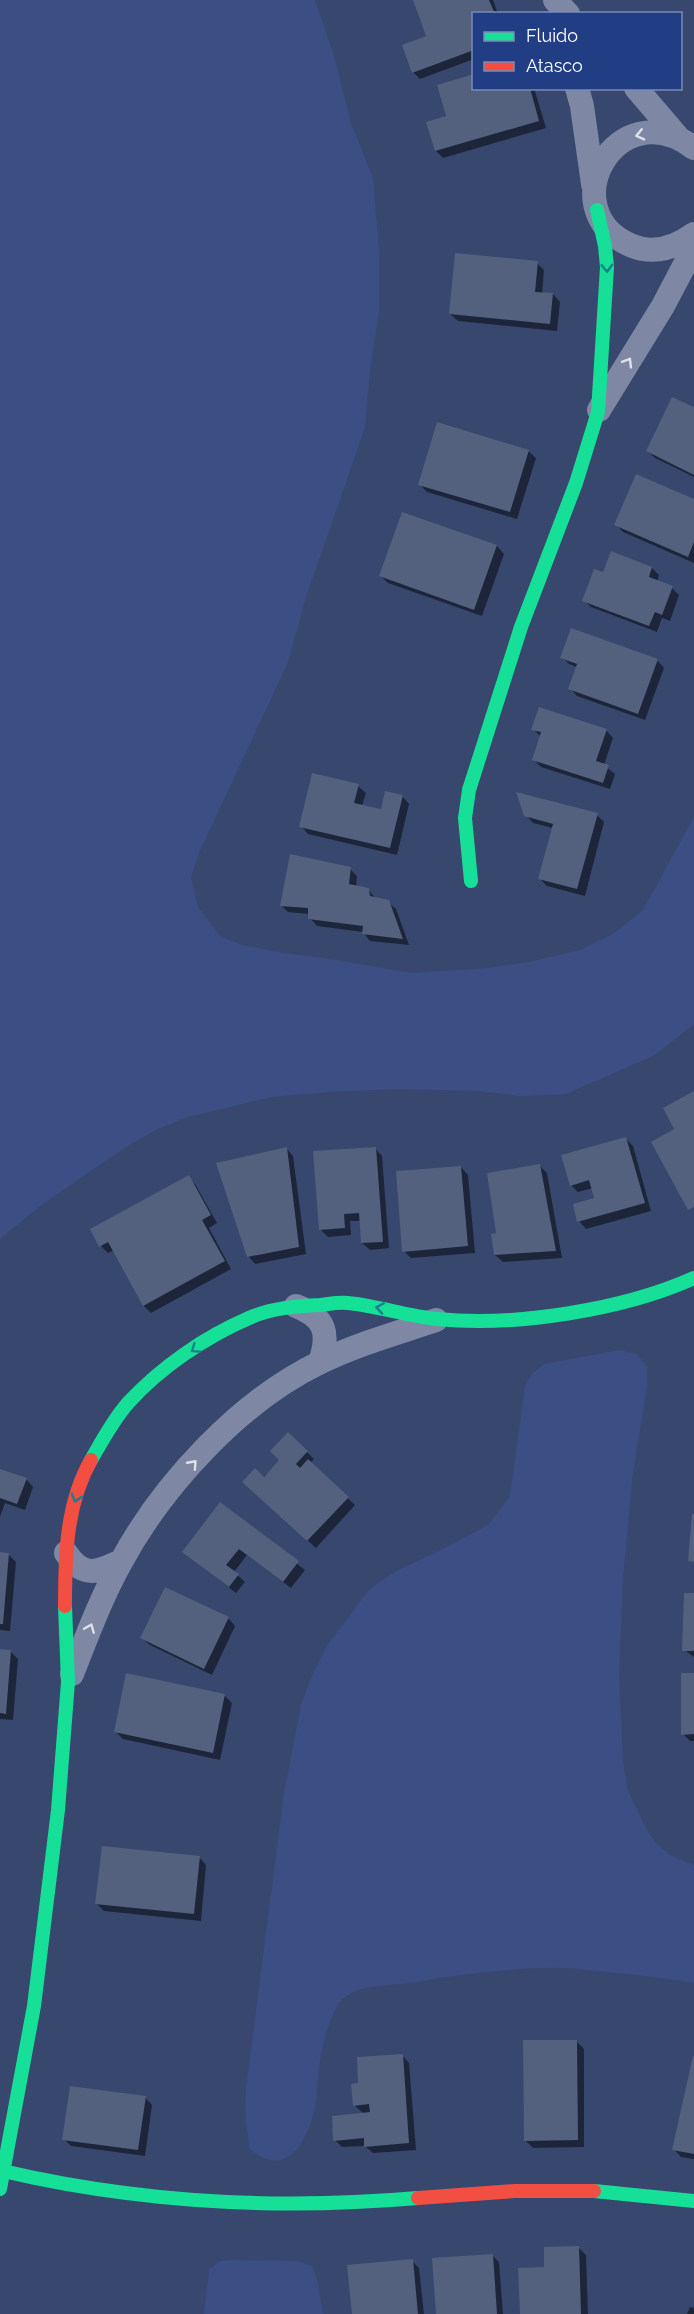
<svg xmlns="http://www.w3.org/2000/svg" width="694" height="2314" font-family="Raleway,sans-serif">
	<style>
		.water { fill: #3c4f84 }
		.shadow { fill: #0007 }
		.building { fill: #53607e }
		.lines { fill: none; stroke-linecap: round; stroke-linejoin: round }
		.street { stroke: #7e88a4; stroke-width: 24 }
		.fast { stroke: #16e098; stroke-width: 14 }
		.jam { stroke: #f24e42; stroke-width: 14 }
		.oneway { stroke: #dfe1e8 }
		.oneway2 { stroke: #1d7e8c }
	</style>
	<rect width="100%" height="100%" fill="#37476e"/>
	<path class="water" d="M0,0H315L333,52L351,123L373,178L379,251V312L370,370L365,428L306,597L288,662L199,853L191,878L198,907L220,936L242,945L283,953L323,958L412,973L487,968L529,962L580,950L613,934L643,910L694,817V1024L655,1055L566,1094L520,1096L480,1091L398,1089L329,1092L272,1097L188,1117L156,1130L126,1147L40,1206L0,1239Z
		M619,1350L637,1354L647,1367V1387L633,1472L623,1577L619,1676L623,1760L627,1789L647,1830L656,1843L670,1855L694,1865V1983C665,1978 637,1975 608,1972C593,1971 578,1968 563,1968C525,1967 483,1972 445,1977C433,1978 422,1982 410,1983C387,1986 358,1983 341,2001C331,2011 322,2046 320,2061C317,2076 318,2091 315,2106C308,2142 286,2181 249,2148L245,2110L246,2089L284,1793L301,1705L311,1678L326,1647L369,1590L392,1573L441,1550L488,1525L510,1496L525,1386L532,1374L544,1364Z
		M231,2260L298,2261L312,2266L317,2280L323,2314H204L209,2269L220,2261Z"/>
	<path class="shadow" d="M416,0H493L498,14H474V59L420,79L413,72L428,37Z
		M474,88H534L546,128L443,158L436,151L448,117Z
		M537,263L544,270L542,294H553L560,302L557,331L458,321L450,314Z
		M694,408V477L655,458L648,451Z
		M528,451L536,458L517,519L427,492L419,484Z
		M694,501V563L623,532L616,524Z
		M403,514L497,546L504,554L482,616L388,583L381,576Z
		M652,568L659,575L657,582L672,588L679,595L670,621L662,618L657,632L591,607L584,600L604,574Z
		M562,657L657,660L664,668L645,720L577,696L570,688L577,667L569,664Z
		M533,729L606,730L613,738L604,765L615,774L610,789L541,767L534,760L541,737Z
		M358,786L366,793L362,806L382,811L402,796L409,804L397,855L308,834L301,826Z
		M526,815H597L604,822L585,896L547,886L540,879L553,828L533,823Z
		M350,869L357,876L356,887L368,889L376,899L388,902L396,909L409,945L370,941L363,932L317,926L310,918V914L288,912L281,905Z
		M626,1139L633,1146L651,1211L586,1229L579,1221L596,1199L593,1188L578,1192L571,1185Z
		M286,1148L293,1156L306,1254L255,1264L248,1256Z
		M375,1148L382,1156L389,1248L370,1250L362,1243L361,1221H350L351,1235L328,1237L320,1229Z
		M540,1166L547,1173L562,1258L503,1262L495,1255L498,1234Z
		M461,1167L468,1175L475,1253L411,1258L404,1251Z
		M188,1177L195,1184L217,1223L209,1228L231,1269L151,1313L144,1306L114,1250L108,1253L101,1246Z
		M288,1434L314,1459L310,1463L355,1505L316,1548L251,1489L281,1460Z
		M0,1471L26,1479L33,1487L25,1510L5,1503L0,1517Z
		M220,1504L305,1570L291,1588L247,1555L234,1572L245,1582L236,1593L184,1552Z
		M0,1554H8L16,1562L10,1631L0,1630Z
		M694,1595V1657L684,1650Z
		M228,1618L235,1626L212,1675L150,1645L142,1638Z
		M0,1651H10L18,1659L13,1720L0,1719Z
		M694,1675V1741H690L683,1734Z
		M225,1696L232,1703L220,1760L123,1739L115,1731Z
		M199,1857L206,1865L201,1921L104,1911L97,1904Z
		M576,2041L584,2049V2147L533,2148L525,2140Z
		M402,2055L409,2063L416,2150L373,2153L365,2146L342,2147L335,2140L364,2114L354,2105L360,2084Z
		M694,2058V2159L681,2157L674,2149Z
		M145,2097L152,2105L145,2156L71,2146L64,2139Z
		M579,2248L586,2255L588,2314H521Z
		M492,2255L499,2262L503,2314H438Z
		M412,2261L419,2268L424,2314H353Z
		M690,2307L694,2308V2314H687Z"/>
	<path class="building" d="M413,0H489L495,14H474V50L412,73L402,45L426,36Z
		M474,74V88H530L539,121L435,151L426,122L446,116L437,85Z
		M455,253L538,261L535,292L553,293L550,324L449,314Z
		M672,397L694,407V475L646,451Z
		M437,422L529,450L510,512L418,485Z
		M636,474L694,499V542L688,557L614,525Z
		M402,512L497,545L474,610L379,576Z
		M611,551L652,567L649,577L673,586L662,615L655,612L649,626L582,601L594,569L603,572Z
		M571,628L658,659L638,714L568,689L577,664L560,658Z
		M539,707L607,729L596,761L609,765L603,783L532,760L541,732L531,730Z
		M312,773L359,784L354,803L381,809L385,791L403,795L390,848L299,827Z
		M516,792L598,813L577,889L538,879L553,824L524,816Z
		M290,854L351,867L349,884L369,888L370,896L389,900L403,939L362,934L363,926L308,919V908L280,906Z
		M694,1091V1207L688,1210L651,1142L674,1129L663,1108Z
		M626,1137L645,1203L577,1222L573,1204L594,1198L589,1180L570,1186L561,1155Z
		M287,1147L299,1247L247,1257L216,1163Z
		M376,1147L383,1242L361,1243L359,1213L344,1214L345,1228L319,1230L313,1151Z
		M540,1164L556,1251L494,1255L491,1234L496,1233L487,1173Z
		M461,1166L468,1246L402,1252L396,1171Z
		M189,1175L211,1215L202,1220L225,1261L143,1306L108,1242L99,1247L90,1229Z
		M288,1432L308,1451L296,1464L300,1468L308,1459L349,1497L307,1541L242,1482L255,1468L264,1477L279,1460L270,1451Z
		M0,1469L27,1478L17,1504L0,1498Z
		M220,1502L299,1561L283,1582L239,1549L226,1565L239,1574L229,1587L182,1552Z
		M692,1514H694V1562L688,1561Z
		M0,1552L9,1553L3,1624H0Z
		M165,1587L229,1617L204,1669L140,1638Z
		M684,1593H694V1651H682Z
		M0,1649L11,1650L6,1714L0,1713Z
		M126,1673L225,1694L213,1753L114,1732Z
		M681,1673H694V1734L681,1735Z
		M102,1846L200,1856L194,1914L95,1904Z
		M523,2040H577L578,2140L524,2141Z
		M403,2054L409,2143L364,2147V2138L333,2141L332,2116L370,2112L369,2104L353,2106L351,2084L358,2083L357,2057Z
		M693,2056H694V2154L672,2150Z
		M70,2086L146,2096L138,2150L62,2140Z
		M579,2246L581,2314H520L518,2268L544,2267V2247Z
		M493,2254L497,2314H436L432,2258Z
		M413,2259L418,2314H352L347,2265Z"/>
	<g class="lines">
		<path class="street" d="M555,0L568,14
			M577,88L582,106L593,184
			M636,88L677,136
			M694,148C616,90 551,210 630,245C653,255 675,248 694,234
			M599,410L663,306L694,247
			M296,1306C325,1317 330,1333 320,1362
			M66,1553C83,1578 96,1573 121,1561
			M72,1674C87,1636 101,1598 121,1562C163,1484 241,1400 321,1362C357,1344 398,1333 436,1320"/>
		<path class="fast" d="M471,881L465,818L469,790L521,627L576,483L598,412L607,267L605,246L597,210
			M91,1460C102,1441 113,1420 128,1403C161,1367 205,1337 249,1318C271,1308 297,1306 320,1305C329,1304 339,1302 348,1303C378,1306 407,1316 437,1319C514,1327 623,1310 694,1278
			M3,2171C140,2203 278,2210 418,2198
			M0,2189L34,2006L58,1810L68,1682L65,1606
			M594,2191L694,2201"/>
		<path class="jam" d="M65,1606C65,1556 66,1504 91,1460
			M418,2198L515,2191H594"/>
	</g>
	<defs><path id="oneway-chevron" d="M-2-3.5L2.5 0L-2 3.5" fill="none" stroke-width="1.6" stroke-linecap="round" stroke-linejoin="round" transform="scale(1.5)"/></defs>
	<g class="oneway">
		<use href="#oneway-chevron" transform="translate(640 135) rotate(167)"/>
		<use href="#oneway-chevron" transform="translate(628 362) rotate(-59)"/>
		<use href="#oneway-chevron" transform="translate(193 1464) rotate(-48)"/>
		<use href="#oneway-chevron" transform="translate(90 1628) rotate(-68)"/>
	</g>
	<g class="oneway2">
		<use href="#oneway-chevron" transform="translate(607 268) rotate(88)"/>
		<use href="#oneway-chevron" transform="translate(380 1308) rotate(-171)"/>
		<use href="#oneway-chevron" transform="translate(195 1349) rotate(145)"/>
		<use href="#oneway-chevron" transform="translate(76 1498) rotate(107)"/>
	</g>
	<rect x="472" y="12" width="210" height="78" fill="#213d84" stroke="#7a8bb5" stroke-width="1.5"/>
	<rect x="484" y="32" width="30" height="9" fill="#16e098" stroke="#7a8bb5" stroke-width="1.5"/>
	<text x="526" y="42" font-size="18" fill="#ffffff">Fluido</text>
	<rect x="484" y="62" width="30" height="9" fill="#f24e42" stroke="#7a8bb5" stroke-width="1.5"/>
	<text x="526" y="72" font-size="18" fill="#ffffff">Atasco</text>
</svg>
